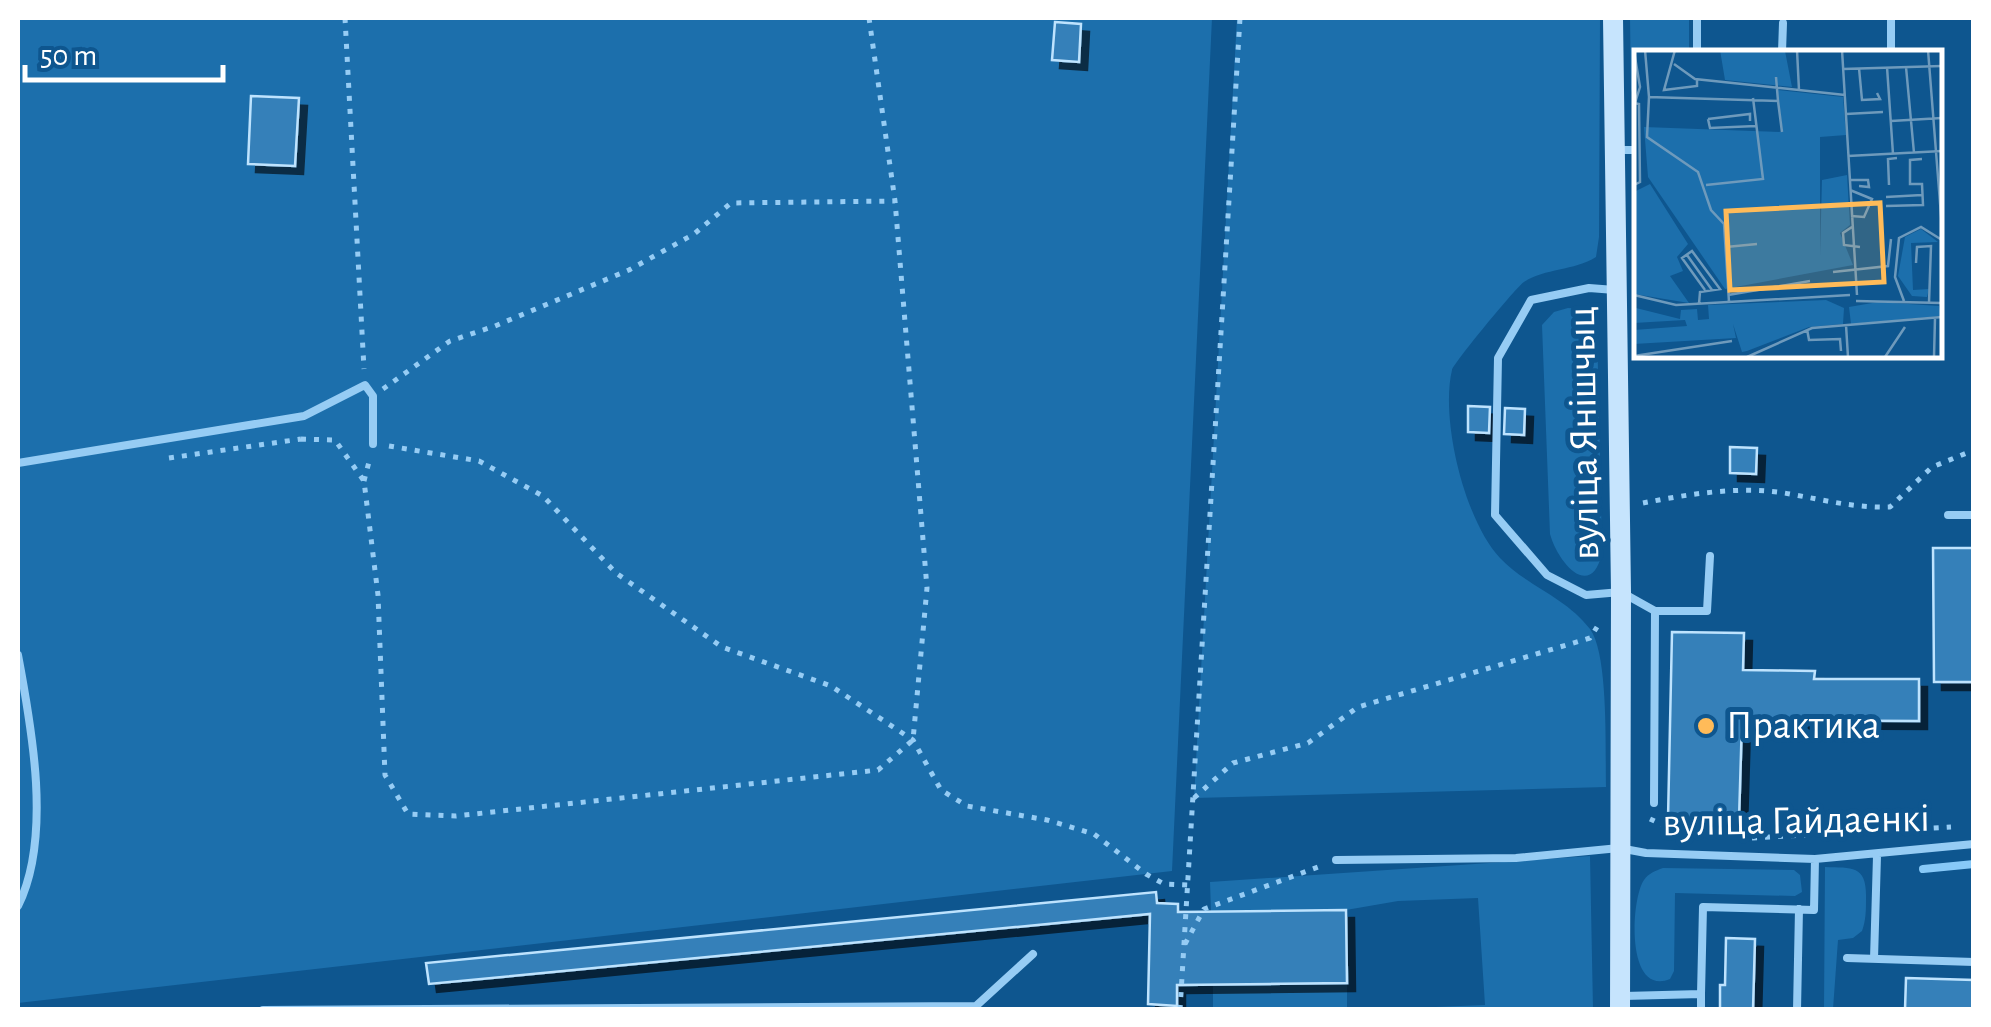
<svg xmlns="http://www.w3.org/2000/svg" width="1991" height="1027" font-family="'Alegreya Sans',sans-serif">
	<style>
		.green { fill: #1c6fac }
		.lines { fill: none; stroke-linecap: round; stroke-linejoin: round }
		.stream { stroke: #87c9f8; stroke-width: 8 }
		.building { fill: #3680b9; stroke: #bee3fe; stroke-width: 2.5; filter: url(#shadow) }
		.path { stroke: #96ccf4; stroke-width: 5; stroke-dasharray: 5 8; stroke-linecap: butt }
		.lane { stroke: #96ccf4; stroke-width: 8 }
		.secondary { stroke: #c6e4fd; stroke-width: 20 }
		.poi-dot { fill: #ffbb59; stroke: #0e568f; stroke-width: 4 }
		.labels { text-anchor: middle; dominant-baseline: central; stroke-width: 10; stroke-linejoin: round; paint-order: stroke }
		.street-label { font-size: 40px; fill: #fff; stroke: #0e568f }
		.poi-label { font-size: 40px; fill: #fff; stroke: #0e568f; text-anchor: start }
		.inset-road { fill: none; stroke: #6e9abc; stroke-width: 2.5 }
		.view { fill: #ffbb59; fill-opacity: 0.15; stroke: #ffbb59; stroke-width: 5 }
		.inset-edge { fill: none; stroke: #fff; stroke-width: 5 }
	</style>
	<defs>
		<filter id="shadow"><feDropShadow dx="8" dy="8" stdDeviation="0" flood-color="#0009"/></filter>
	</defs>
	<rect width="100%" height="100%" fill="#0e568f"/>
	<path class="green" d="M18,18H1212L1172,871L18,1003Z
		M1237,18H1600L1599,237L1596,257C1574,271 1545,268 1524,282C1517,286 1453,364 1452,370C1440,420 1465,521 1500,558C1525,585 1566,597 1590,629C1609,655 1605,751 1606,787L1194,798Z
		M1630,18H1689V52H1636V108L1631,89Z
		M1568,308C1583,309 1593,310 1597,327L1602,553C1591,601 1558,563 1550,534L1542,325L1554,312Z
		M1590,856L1593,1009H1385L1485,1005L1478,898L1398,901L1346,910L1211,911L1210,882Z
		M1825,867C1853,868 1867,865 1866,899C1866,910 1866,920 1862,931L1853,938L1838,940L1833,1009H1824Z
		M1663,868L1794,870L1800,875L1802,892L1795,896L1675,893L1674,971L1670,979C1625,997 1631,898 1644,880C1649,873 1655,871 1663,868Z
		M1347,983V1009H1213V985Z"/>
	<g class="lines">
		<path class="stream" d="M1923,869L1974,864"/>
	</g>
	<path class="building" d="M1055,22L1081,24L1079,62L1052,60Z
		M251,96L299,98L295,166L248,164Z
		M1468,406L1490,407L1489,433L1468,432Z
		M1505,408L1525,409L1524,435L1504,434Z
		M1730,447L1757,448L1756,474L1730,473Z
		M1933,548H1974V682H1934Z
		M1672,632L1744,633L1743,670L1815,671L1814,679H1919V721L1742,720L1739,820L1668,819Z
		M1156,892L1157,903L1178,904V912L1346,910L1347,983L1177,985V1006L1148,1004L1150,914L429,984L426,963Z
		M1726,938L1755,939L1753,1010H1720V985H1725Z
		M1906,978L1974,980V1010H1905Z"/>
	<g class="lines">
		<path class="path" d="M345,18L364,369
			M383,389L450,341L495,326L629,270L694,234L731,203L895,201
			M301,439L335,440L364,481L378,595L385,775L408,814L456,816L878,770L913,740L927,588L895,201L869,18
			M389,446L479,461L543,496L616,573L722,647L831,686L913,740L941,790L967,806L1047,820L1094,834L1146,874L1164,884L1188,885
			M169,458L301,439
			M364,481L370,458
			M1643,503C1689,494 1743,485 1790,494C1824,500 1854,508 1890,507L1932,467L1974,450
			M1194,798L1233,763L1308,743L1358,707L1590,638L1597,627
			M1650,819L1678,832L1721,836
			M1752,838L1951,827
			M1185,944L1204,909L1321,866
			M1180,1010L1240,18"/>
		<path class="lane" d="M1697,18V52
			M1782,52L1783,23
			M1891,52V18
			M1618,150H1636
			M1615,290L1589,288L1531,300L1498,358L1495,515L1547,575L1586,595L1621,592L1655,611H1707L1710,556
			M18,463L304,416L365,385L373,396V444
			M1948,515H1974
			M18,655C32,729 52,838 18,906
			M1654,803L1655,611
			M1336,860L1516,858L1619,848L1646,853L1815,859L1974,844
			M1847,958L1974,962
			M1874,959L1877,856
			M1624,996L1701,994L1703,907L1814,910L1815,859
			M263,1010L976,1006L1033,954
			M1701,1010V994
			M1797,1010L1799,909"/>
		<path class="secondary" d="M1613,18L1621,592L1620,1010"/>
	</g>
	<circle class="poi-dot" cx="1706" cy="726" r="10"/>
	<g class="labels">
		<g class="street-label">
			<text transform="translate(1584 433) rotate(-91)">вуліца Янішчыц</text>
			<text transform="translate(1796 821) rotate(-1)">вуліца Гайдаенкі</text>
		</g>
		<g class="poi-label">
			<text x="1726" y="726">Практика</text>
		</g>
	</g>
	<g transform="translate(1634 50)">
		<rect width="308" height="308" fill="#0e568f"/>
		<path d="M86,0L151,1L158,37L91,30ZM143,40L209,47L212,85L186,87V206L188,130L213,125L216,175L206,183L219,215L91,239L14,127L10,77L149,82ZM16,134L54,194L43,207L49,221L36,226L55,253L0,244V142ZM287,179L304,192L277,193L279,240L295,239L293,247L278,246L264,226L271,187ZM192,250L210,258L209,274L175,277L113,301L108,302L99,274L102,288L0,294V280L53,276L51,270L0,273L2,258L46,269L47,260L63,259L64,270L75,269L74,255ZM244,252L305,256L307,266L217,274L215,257Z" fill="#1c6fac"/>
		<path class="inset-road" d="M11,0L15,47L144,51L142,27M41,0L30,40L63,36V29M163,0L165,40M208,0L223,245M294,0L308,178M0,1L6,37L1,53M40,14L61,29L211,45M253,17L259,104M272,17L280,103M225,18L228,50L246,49L243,43M209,19L308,16M15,47L13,87L64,122L77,160L90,174L95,252M144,51L148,82M0,53L5,54L6,132L0,135M212,64L249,62M74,69L76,78L122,76M74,69L116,64V71M257,71L308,68M214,106L308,101M216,130H234L235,137L225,136M72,135L129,129L119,48M255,135L254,109L263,108M216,140L238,149L230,167L217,166M252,147L288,145M252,156L289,155L288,134H276V110L288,109M218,177L209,183L210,195L226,197M92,197L123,194M53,205L78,240M282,213L283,197L297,196L295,253M199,222L254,216L257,189M0,245L42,255L216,245M94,245L176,231M222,251L308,253M270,251L261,227L265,188L287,177L308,190M65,254L66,242L86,239L58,201L48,208L71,240M212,275L214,307M173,279L175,290L206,289L207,301M0,306L98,291M113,307L178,278L308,267M251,307L271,277M300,307L301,268"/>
		<path class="view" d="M246,153L250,232L96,240L92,161Z"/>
		<rect width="308" height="308" class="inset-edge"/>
	</g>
	<rect width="1991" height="1027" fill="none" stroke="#ffffff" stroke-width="40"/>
	<path d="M25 65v15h198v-15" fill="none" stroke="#ffffff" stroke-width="5"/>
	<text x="40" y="65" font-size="30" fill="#ffffff" stroke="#0e568f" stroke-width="8" paint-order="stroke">50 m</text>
</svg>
